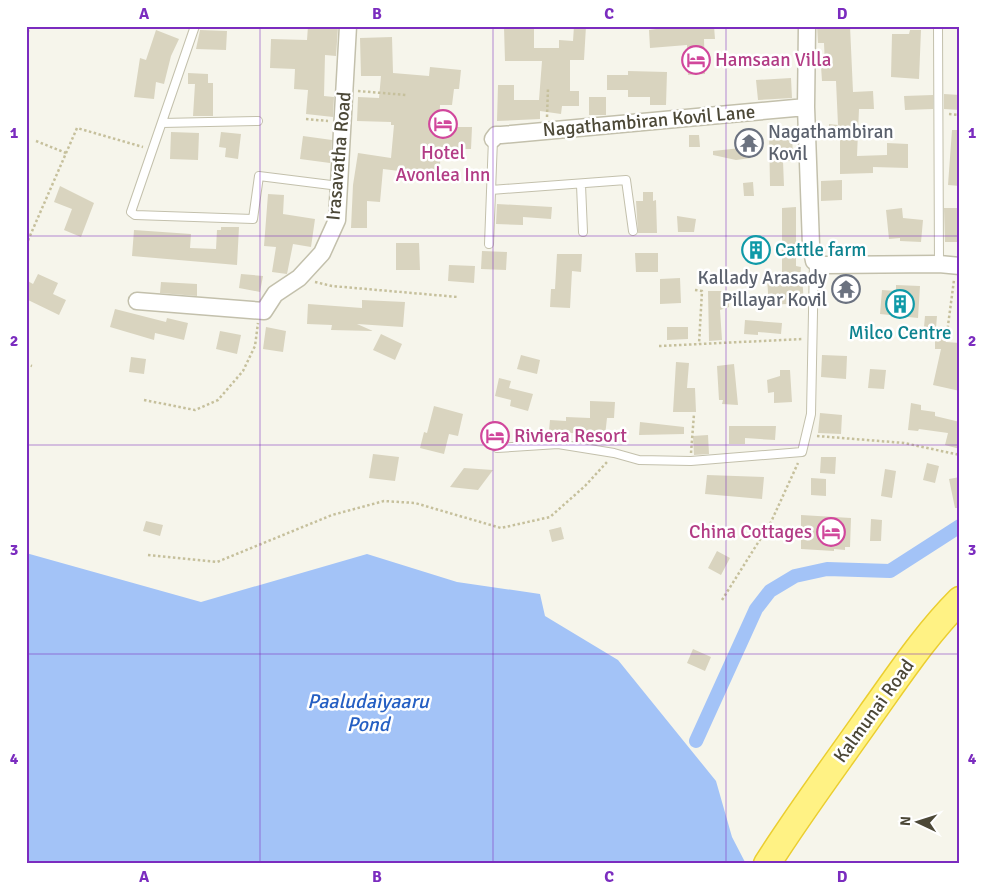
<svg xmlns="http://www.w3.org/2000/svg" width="986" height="890" font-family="Signika,sans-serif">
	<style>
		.water { fill: #a3c3f7 }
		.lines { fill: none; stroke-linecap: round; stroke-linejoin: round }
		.canal { stroke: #a3c3f7; stroke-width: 14 }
		.building { fill: #d9d4bf }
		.service-casing { stroke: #c3c0ac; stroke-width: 10 }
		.minor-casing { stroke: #c3c0ac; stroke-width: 19 }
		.trunk-casing { stroke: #ebce30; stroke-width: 29 }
		.path { stroke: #c6c09c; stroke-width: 2.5; stroke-dasharray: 2.5 2.5; stroke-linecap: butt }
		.service { stroke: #fff; stroke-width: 8 }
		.minor { stroke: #fff; stroke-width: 16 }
		.trunk { stroke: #fff284; stroke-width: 26 }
		.grid { fill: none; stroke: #7b2cbf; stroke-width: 1; stroke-opacity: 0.55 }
		.labels { text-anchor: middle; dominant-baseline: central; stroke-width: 5; stroke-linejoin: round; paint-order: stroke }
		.hotel-label { font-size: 19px; fill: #b23c85; stroke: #fff; text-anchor: start }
		.street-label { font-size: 19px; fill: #4c4837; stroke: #fff }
		.worship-label { font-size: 19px; fill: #5b616d; stroke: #fff; text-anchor: start }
		.culture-label { font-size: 19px; fill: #0d838f; stroke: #fff; text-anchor: start }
		.water-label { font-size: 20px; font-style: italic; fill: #255fc3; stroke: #fff }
		.neatline { fill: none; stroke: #7b2cbf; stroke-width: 2 }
		.grid-label { font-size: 16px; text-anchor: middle; font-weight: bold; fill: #7b2cbf }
	</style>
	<rect width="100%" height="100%" fill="#f6f5eb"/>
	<path class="water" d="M26,553L201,602L367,554L457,582L540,594L545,616L618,660L716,781L732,837L746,864H26Z"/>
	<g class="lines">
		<path class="canal" d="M696,741L756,609L770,591L795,576L827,569L890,571L960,526"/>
	</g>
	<path class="building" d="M308,26L338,27L336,56L325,55L324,96L334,97L333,117L306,114L308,90L294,89L295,69L270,68L271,39L307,40Z
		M574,26H586L584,60H570V91H579V106H562L561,114L540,111V119L497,121L498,85H514V100H539L542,61H505L504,27H534V48H559V40L573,41Z
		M677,26H714L715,39H704L705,74L688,75L687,45L650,48L649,30Z
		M817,26H850L853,92L873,91L874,109H859L857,156L887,155V143L908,144V168L873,167V173L840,174V139H829V124L838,125L836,81H822L821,66H825L824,43H818Z
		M156,30L179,39L171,56L164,84L156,82L154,99L134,97L140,58L146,60Z
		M200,30L227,31L226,50L196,49Z
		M910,30H921L919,79L891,77L892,34H909Z
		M392,37L393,73L429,76L430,67L461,70L459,89H454L452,105H440L439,127H472L471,149H441L439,181L423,180V174L383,169L380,202L367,201V228H351L353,185L358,153L391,158L394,125H391V122L357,121L358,97L379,98L381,76H361L360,38Z
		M628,71L667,72L666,105H650V97H628V90H607V75H628Z
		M188,73L208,74V83H213V116H193L195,84H188Z
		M791,78L792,98L758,100L756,80Z
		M944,94L960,95V110L944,109Z
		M933,95V109L905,110L904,96Z
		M589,97H606V115H589Z
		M792,129L793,161H783L784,186H770L769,130Z
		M952,130H960V186L948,185Z
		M171,132L199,133L198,160L170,159Z
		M221,132L241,134L238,159L225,157L226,148L219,147Z
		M689,135H699L700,147H689Z
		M303,136L332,140L330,163L300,159Z
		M750,147L751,158L736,160L713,155V151Z
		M842,180V200L821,201V181Z
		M753,182L754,196H744L743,183Z
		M60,186L94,203L81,237L64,230L72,209L54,202Z
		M643,192H653V201L656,200L657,233H638L636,201H643Z
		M268,194L284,195L283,214L315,219L311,247L293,244L287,274L272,272L276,247L264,246Z
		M497,204L552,207L551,219L523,217V225L496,224Z
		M796,207V266L801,267L800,277H802L804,303L769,305L767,279L782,278V208Z
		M902,208L903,218L923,220L921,242L900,241V238L889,239L886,210Z
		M944,208H960V242H945Z
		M677,216L696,219L694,232H678Z
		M221,227H239L237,265L132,256L134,230L191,234L190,248L216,249L217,230H221Z
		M396,243H419L420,270H396Z
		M750,244L763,245L762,256L749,254Z
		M482,251L507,252L506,270L481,269Z
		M635,253H658V272H636Z
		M557,254H582L581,272L572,271L570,308L550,307L551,289H555Z
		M449,265L475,266L474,283L448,281Z
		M38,274L58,283L53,294L66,300L59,315L26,299V280L33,284Z
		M241,274L263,276L260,292L239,288Z
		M680,278L681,303L660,304V279Z
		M838,279L853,281L850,299L835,297Z
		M161,282L197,284V296L160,293Z
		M896,285L920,286L918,318L880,314L882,290L896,291Z
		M708,291H729V307L720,310L722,340L709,341Z
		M362,300L405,302L403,327L357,324L373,331L331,330L332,325L307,324L308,304L362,308Z
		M115,309L166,322L167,318L188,323L184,340L155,333L154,340L110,327Z
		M925,316H937L936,328L924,327Z
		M745,320L782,323L781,334L758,332V335L744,334Z
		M266,327L286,331L283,352L263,349Z
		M667,327H688V339L667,340Z
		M220,331L241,335L237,354L216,349Z
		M381,334L402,344L395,360L373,350Z
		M935,336L946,337V342L960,343V391L933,385L941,349H935Z
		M521,355L540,360L537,374L517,369Z
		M822,355L847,356L846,379L821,377Z
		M131,357L146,359L144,374L129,372Z
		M676,362L689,363L687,388H695L696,412H673Z
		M734,364L738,405L722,404L723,400H719L717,366Z
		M870,369L886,370L884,389L868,388Z
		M780,370H790L792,402L774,403V392L768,393L767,380L780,376Z
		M499,378L511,381L509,388L533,394L528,411L510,406L511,400L495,396Z
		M590,401L615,402L614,418H607L605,436L549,431L550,420L566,421V417L590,418Z
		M911,403L921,405V410L935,412V416L960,422V449L945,445L948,433L919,429L918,431L908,430Z
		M434,406L463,414L458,436L449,434L444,454L420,448L424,432L427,433Z
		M820,413L842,415L841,434L818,433Z
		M640,422L684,427V434L639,435Z
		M729,426H776L775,440L745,438V444H729Z
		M708,435L709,454L694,455L693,436Z
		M373,454L399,457L395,481L369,478Z
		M821,457H836L835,474L820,473Z
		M927,463L939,466L935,483L923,480Z
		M464,468L493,470L478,490L450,487Z
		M885,469L896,471L892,498L881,496Z
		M707,475L764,477L762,499L705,494Z
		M960,477V508H955L949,479Z
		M811,478L826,479V496L811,495Z
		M801,515L851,518L850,547H845V550L834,549V551L801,549Z
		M871,519L882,520L881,541H870Z
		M146,521L163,525L160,536L143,531Z
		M561,527L564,539L552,542L549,530Z
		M717,551L730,558L721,575L708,568Z
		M693,649L711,657L705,671L687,663Z"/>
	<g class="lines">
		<defs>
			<path id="service" d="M195,26L131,212L135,215L253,219L259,176L339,186
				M938,26L939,264
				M162,123L258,121
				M581,185L583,232
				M491,190L626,180L633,231
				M489,244L493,139
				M497,448L558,444L614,453L639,460L691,461L802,452L811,414L814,261"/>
			<path id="minor" d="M807,26L806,107L811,245L814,261L824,265L939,264L960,266
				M493,139L496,135H501L806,107
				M137,301L264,311L275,294L299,278L322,253L337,220L348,26"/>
			<path id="trunk" d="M767,864C800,812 836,764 871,714C899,675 926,634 960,600"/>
		</defs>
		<use href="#service" class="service-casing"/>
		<use href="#minor" class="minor-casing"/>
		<use href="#trunk" class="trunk-casing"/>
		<path class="path" d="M26,37L30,26
			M358,91L406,95
			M949,114L960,115
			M547,117L548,88
			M306,119L328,121
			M36,141L66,153
			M26,245L77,128L143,147
			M315,282L332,286L458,297
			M695,290L702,291L699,344
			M947,333L954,280
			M659,346L803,339
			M26,364L32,366
			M144,400L195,410L218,400L243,371L255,346L258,323
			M817,436L904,443L960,455
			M691,453L694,414
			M148,555L217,562L332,515L384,501L415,503L501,528L550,517L585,486L607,462
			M722,600L771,522L798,463"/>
		<use href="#service" class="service"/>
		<use href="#minor" class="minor"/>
		<use href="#trunk" class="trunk"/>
	</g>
	<path class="grid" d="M260,26V864M493,26V864M726,26V864M26,236H960M26,445H960M26,654H960"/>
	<defs>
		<symbol id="hotel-ring" viewBox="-11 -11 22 22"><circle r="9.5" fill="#fff" stroke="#d1479c" stroke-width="1.5"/><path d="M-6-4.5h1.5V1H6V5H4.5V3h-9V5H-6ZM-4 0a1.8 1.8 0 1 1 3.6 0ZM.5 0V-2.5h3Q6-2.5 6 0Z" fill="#d1479c"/></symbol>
		<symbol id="temple-ring" viewBox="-11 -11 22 22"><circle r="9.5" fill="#fff" stroke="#6b7280" stroke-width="1.5"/><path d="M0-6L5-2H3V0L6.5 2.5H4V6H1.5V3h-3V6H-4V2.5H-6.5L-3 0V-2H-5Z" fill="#6b7280"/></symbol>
		<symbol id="building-ring" viewBox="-11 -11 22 22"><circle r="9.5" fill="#fff" stroke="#0f9aa8" stroke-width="1.5"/><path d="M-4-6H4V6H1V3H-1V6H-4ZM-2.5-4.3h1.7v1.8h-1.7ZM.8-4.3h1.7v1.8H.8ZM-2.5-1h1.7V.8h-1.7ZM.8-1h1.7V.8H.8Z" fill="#0f9aa8"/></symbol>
	</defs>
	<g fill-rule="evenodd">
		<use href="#hotel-ring" x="680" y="44" width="32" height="32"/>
		<use href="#hotel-ring" x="427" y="108" width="32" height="32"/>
		<use href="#temple-ring" x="733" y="127" width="32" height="32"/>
		<use href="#building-ring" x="740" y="234" width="32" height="32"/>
		<use href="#temple-ring" x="830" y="273" width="32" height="32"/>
		<use href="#building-ring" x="884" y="288" width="32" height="32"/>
		<use href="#hotel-ring" x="479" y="420" width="32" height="32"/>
		<use href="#hotel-ring" x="815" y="516" width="32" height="32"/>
	</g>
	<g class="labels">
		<g class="hotel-label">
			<text x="715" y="60">Hamsaan Villa</text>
			<text x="443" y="153" text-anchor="middle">Hotel<tspan x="443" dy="22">Avonlea Inn</tspan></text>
			<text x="514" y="436">Riviera Resort</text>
			<text x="812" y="532" text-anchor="end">China Cottages</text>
		</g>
		<g class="street-label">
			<text transform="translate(649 121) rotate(-5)">Nagathambiran Kovil Lane</text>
			<text transform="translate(339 156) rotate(-85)">Irasavatha Road</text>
			<text transform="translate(874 711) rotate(-54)">Kalmunai Road</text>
		</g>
		<g class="worship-label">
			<text x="768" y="132">Nagathambiran<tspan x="768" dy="22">Kovil</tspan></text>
			<text x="827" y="278" text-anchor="end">Kallady Arasady<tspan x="827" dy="22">Pillayar Kovil</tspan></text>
		</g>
		<g class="culture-label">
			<text x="775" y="250">Cattle farm</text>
			<text x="900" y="333" text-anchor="middle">Milco Centre</text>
		</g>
		<g class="water-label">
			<text x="368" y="701">Paaludaiyaaru<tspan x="368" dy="23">Pond</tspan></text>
		</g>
	</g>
	<rect width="986" height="890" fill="none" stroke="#ffffff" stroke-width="55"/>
	<g transform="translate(918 822) rotate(274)" stroke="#ffffff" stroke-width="4" paint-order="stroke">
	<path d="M0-4L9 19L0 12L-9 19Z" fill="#4c4837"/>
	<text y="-8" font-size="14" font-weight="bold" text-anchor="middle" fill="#4c4837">N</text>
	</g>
	<rect x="28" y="28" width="930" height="834" class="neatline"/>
	<g class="grid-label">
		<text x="144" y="19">A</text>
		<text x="377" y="19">B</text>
		<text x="609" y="19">C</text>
		<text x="842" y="19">D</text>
		<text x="14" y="138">1</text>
		<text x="972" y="138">1</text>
		<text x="14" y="346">2</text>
		<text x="972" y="346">2</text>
		<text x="14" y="555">3</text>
		<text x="972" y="555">3</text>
		<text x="14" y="764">4</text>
		<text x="972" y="764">4</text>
		<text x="144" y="882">A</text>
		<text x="377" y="882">B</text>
		<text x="609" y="882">C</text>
		<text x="842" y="882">D</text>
	</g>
</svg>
